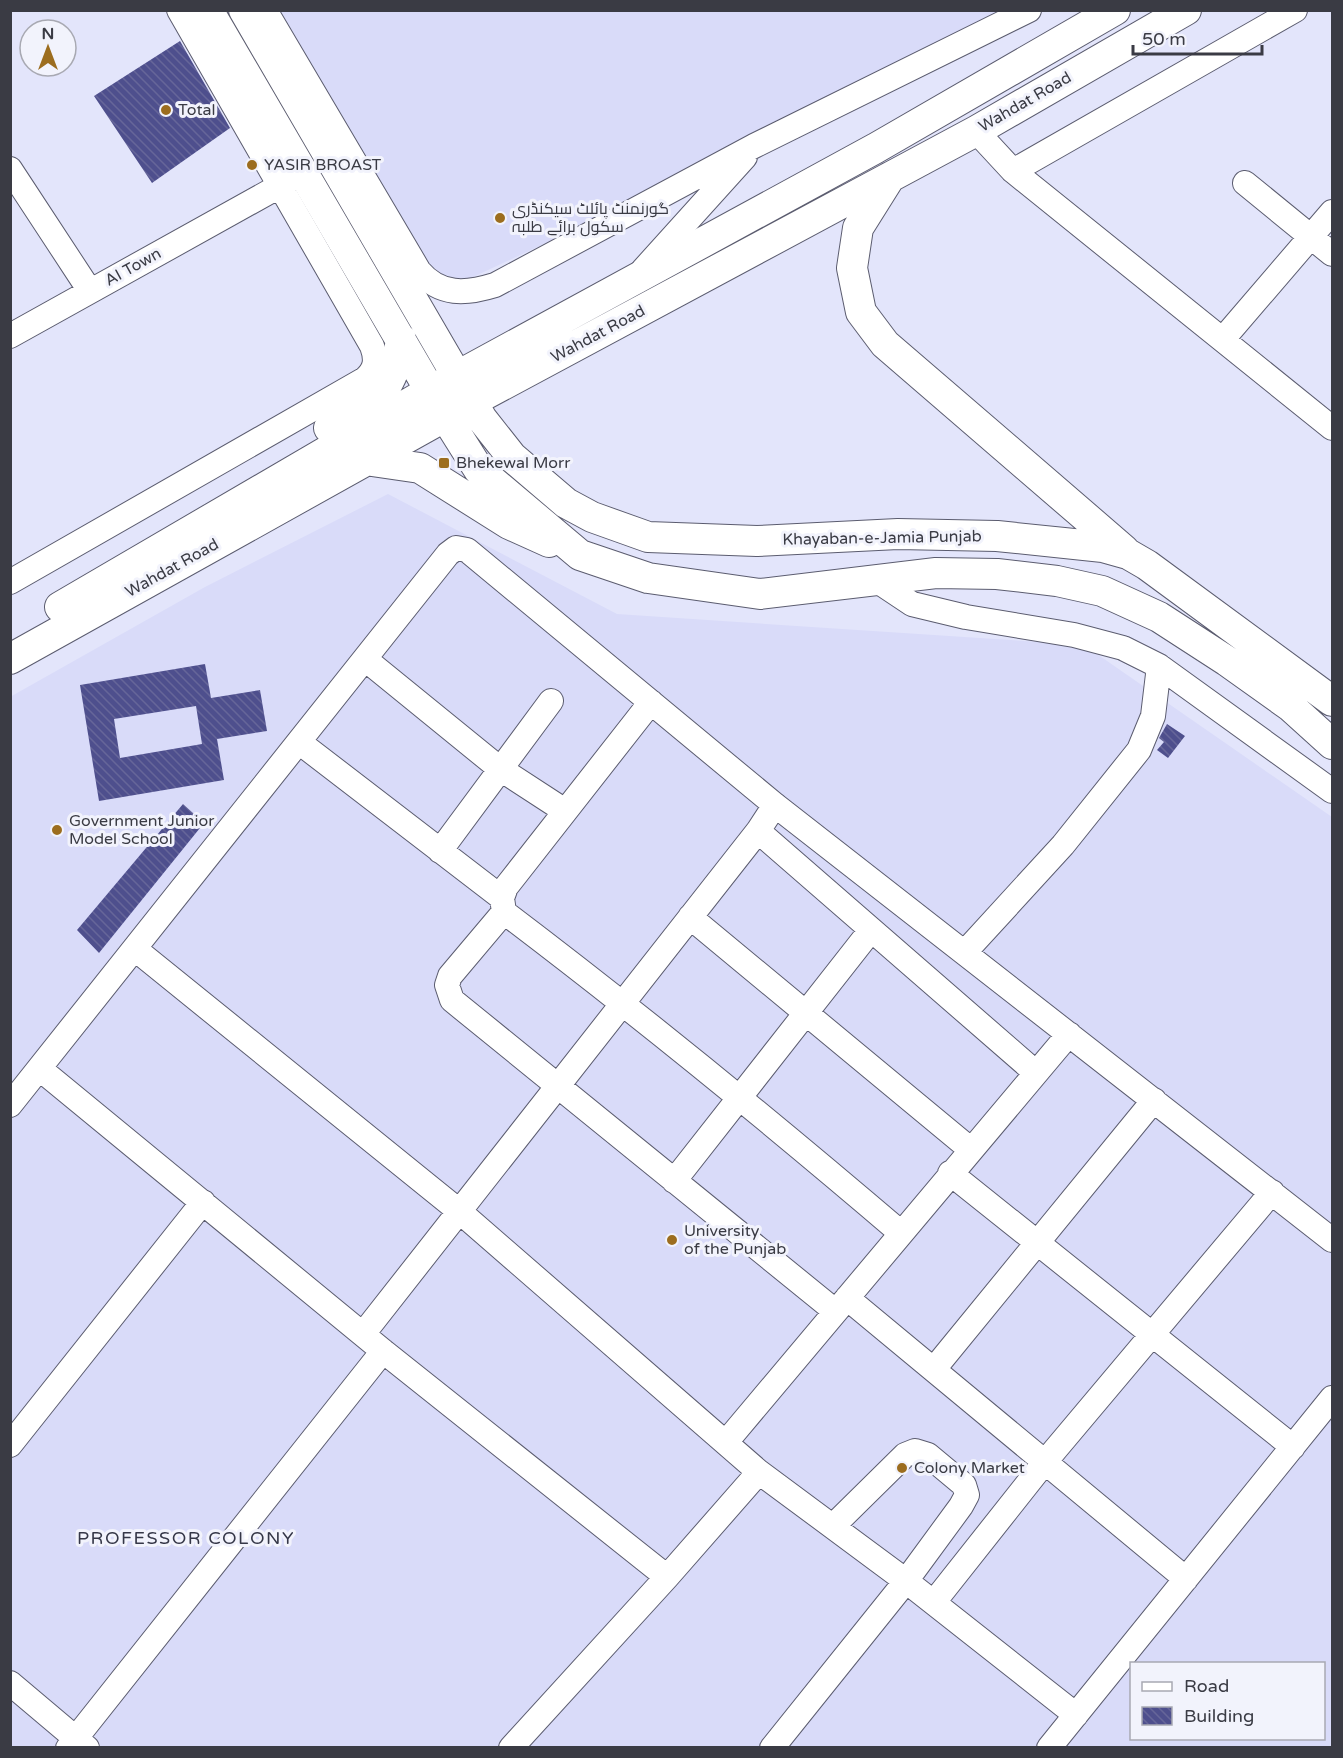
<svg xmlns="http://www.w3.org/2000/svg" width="1343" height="1758" font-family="'Varela Round',Cairo,sans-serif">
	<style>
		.built { fill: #d9dbf9; fill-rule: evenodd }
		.building { fill: url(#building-back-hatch); fill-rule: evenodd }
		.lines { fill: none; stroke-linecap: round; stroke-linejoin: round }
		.minor-casing { stroke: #5b5c6f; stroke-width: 26 }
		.major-casing { stroke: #5b5c6f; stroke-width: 32 }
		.minor { stroke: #fff; stroke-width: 24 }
		.major { stroke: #fff; stroke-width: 30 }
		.poi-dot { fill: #9c6d1f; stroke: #f2f3fc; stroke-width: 2 }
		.labels { text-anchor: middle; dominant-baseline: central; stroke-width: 6; stroke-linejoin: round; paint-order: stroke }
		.street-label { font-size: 16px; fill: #3a3b44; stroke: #f2f3fc }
		.poi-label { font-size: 16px; fill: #3a3b44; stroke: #f2f3fc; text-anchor: start }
		.neighbourhood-label { font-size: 18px; letter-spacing: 1.5px; fill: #353748; stroke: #f2f3fc }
	</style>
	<defs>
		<pattern id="building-back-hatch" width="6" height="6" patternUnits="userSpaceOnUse" patternTransform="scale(1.5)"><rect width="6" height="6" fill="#4e4f8d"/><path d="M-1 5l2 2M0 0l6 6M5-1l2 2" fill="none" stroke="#669"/></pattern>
	</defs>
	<rect width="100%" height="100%" fill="#e3e5fb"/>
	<path class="built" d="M269,11H1021L754,146L445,290Z
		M388,494L617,614L1084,645L1332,817V1747H11L10,697L205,587ZM1132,1664H1324V1738H1132Z"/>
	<path class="building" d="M180,41L230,128L152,183L94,96Z
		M205,664L211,698L260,690L267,731L217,739L224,780L99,801L80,685ZM196,706L202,744L120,758L114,719Z
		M1167,724L1185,736L1168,758L1157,750L1164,742L1159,738Z
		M183,804L204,823L99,953L77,930Z"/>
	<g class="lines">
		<defs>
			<path id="minor" d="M265,10L419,271C440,296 466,294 495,285L754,146L1029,10
				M976,131L1013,171L1332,428
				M10,169L90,291
				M1013,171L1295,10
				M1245,183L1332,254
				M643,270L745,157
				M10,336L294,178
				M1223,339L1332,212
				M876,580L912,604L966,617L1074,635L1123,648L1159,666L1332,791
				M10,582L365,379C376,369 377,360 372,346L179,10
				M365,659L499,768L565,811
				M651,702L506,887L502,898L504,912C640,1015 771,1122 901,1233
				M299,742L502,898
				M758,831L1035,1072
				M440,851L551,701
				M504,912L450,976L447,985L452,1000L835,1311
				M690,917L970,1149
				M135,949L459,1211L759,1472L667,1577L511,1748
				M965,952L1063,845L1139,750L1153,716L1159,666
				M40,1069L383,1351L667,1577
				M10,1105L448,554L456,548L467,550L775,805L1332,1240
				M950,1173L1293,1447
				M674,1181L871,930
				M847,1298L1186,1579
				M363,1334L758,831L775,805
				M934,1369L1154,1100
				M727,1441L1069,1034
				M10,1445L203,1202
				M759,1472L906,1581L1076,1715
				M934,1602L1044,1463L1272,1192
				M10,1683L87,1748
				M68,1748L383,1351
				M772,1748L906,1581L961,1506L967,1495L964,1485L928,1455L915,1451L905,1455L833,1526
				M1049,1748L1332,1398"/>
			<path id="major" d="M208,10L445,416L479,470L580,555L648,578L760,594L936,573L997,574L1057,581L1102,591L1159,617L1227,661L1290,706L1332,744
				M244,10L482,419L512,457L566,503L592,517L648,537L757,541L898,534L997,536L1103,547L1128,554L1147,565L1332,701
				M890,177L858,228L852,268L861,312L885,344L1124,550
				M329,428C375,400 393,396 401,339
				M365,460L420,468L509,524L549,542
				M60,607L430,391L876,148L1115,10
				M10,659L471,402L976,131L1186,10"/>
		</defs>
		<use href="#minor" class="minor-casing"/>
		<use href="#major" class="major-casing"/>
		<use href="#minor" class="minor"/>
		<use href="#major" class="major"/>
	</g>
	<g class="poi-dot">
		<circle cx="166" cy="110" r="6"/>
		<circle cx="252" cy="165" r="6"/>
		<circle cx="500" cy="218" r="6"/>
		<rect x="438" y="457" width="12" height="12" rx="3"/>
		<circle cx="57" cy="830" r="6"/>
		<circle cx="672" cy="1240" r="6"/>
		<circle cx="902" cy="1468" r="6"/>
	</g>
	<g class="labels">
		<g class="street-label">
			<text transform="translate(1025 102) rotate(-30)">Wahdat Road</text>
			<text transform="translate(133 267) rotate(-29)">AI Town</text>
			<text transform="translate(598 334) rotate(-28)">Wahdat Road</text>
			<text transform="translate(882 538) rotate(-1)">Khayaban-e-Jamia Punjab</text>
			<text transform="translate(172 568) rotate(-29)">Wahdat Road</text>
		</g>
		<g class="poi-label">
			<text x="178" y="110">Total</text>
			<text x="264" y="165">YASIR BROAST</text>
			<text x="512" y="209">گورنمنٹ پائلٹ سیکنڈری<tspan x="512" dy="18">سکول برائے طلبہ</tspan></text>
			<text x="456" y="463">Bhekewal Morr</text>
			<text x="69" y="821">Government Junior<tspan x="69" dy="18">Model School</tspan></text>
			<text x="684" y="1231">University<tspan x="684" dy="18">of the Punjab</tspan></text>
			<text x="914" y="1468">Colony Market</text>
		</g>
		<g class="neighbourhood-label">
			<text x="186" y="1538">PROFESSOR COLONY</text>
		</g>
	</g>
	<rect width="1343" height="1758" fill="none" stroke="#3a3b44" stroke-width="24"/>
	<rect x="1130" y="1662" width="195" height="78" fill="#f2f3fc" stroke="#a8a9b2" stroke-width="1.5"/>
	<rect x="1142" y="1682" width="30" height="9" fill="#ffffff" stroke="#a8a9b2" stroke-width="1.5"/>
	<text x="1184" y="1692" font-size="18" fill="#3a3b44">Road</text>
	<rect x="1142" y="1707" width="30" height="18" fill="url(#building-back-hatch)" stroke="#a8a9b2" stroke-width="1.5"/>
	<text x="1184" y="1722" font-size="18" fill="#3a3b44">Building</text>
	<g transform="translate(48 48)"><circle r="28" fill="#f2f3fc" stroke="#a8a9b2" stroke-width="1.5"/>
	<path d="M0-4.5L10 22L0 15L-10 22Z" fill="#9c6d1f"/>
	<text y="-9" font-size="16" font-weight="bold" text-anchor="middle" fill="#3a3b44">N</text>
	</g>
	<path d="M1133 45v9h129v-9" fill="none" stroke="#3a3b44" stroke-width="3"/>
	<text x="1142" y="45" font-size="18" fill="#3a3b44" stroke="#f2f3fc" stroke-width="4.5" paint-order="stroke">50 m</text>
</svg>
